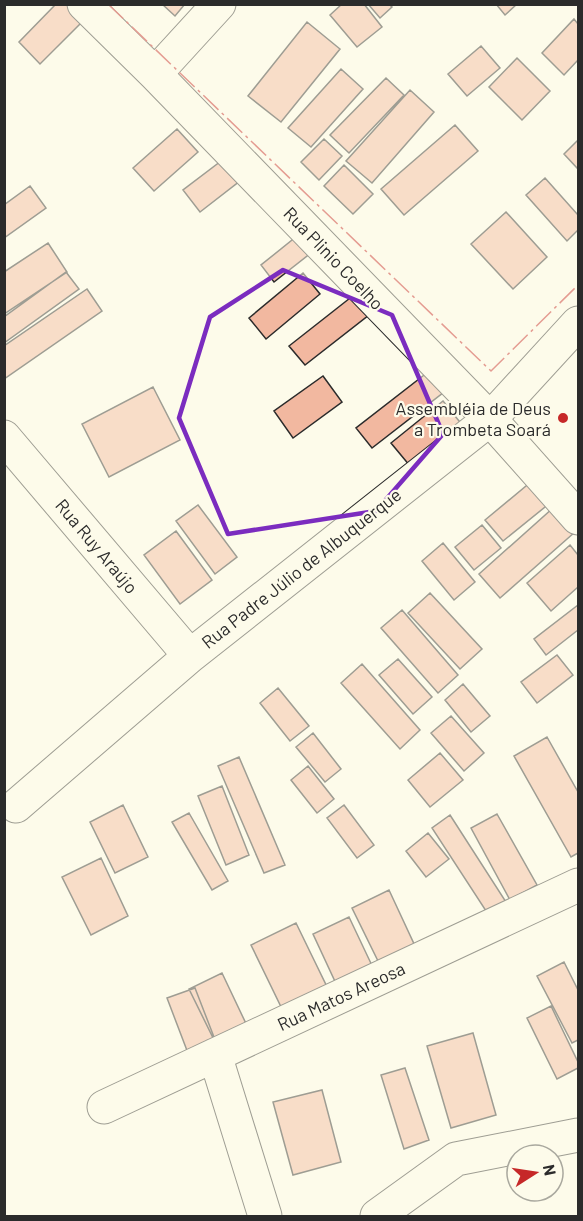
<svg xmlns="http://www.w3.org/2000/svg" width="583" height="1221" font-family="Barlow,sans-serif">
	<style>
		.building { fill: #f2b8a0; stroke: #2b2b2b; stroke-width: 1.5 }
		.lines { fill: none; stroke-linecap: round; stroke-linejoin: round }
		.minor-casing { stroke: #2b2b2b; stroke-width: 35 }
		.minor { stroke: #fdfbea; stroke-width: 33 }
		.power { stroke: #c62828; stroke-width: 1.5; stroke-dasharray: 21 4.5 3 4.5; stroke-linecap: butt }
		.marked { fill: none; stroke: #7b2cbf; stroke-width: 4.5; stroke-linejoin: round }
		.poi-dot { fill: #c62828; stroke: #fdfbea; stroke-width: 2 }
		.labels { text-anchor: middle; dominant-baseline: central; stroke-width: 4.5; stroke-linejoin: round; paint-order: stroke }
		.street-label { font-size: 18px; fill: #2b2b2b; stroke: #fdfbea }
		.poi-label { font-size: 18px; fill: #2b2b2b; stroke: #fdfbea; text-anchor: end }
	</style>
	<rect width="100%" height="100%" fill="#fdfbea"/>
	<path class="building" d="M56,4H73L86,18L40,64L19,42Z
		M162,4H185L175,16Z
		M342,4H364L382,27L357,47L330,15Z
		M368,4H389L392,7L380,18Z
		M496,4H517L505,15Z
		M574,19L578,24V60L564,75L542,53Z
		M307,22L340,49L281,122L248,96Z
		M481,46L500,68L467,96L448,74Z
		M517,58L550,91L522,120L489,87Z
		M341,69L363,89L311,147L288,128Z
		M386,78L404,95L349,153L330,135Z
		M410,90L434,112L372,183L346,161Z
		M455,125L478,151L404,215L381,189Z
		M177,129L198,152L154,191L133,168Z
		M324,139L342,156L319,180L301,162Z
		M578,140V169L564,154Z
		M229,155L245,177L200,212L183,190Z
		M344,165L373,194L353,214L324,186Z
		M545,178L578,215V230L567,241L526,195Z
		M30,186L46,208L4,238V205Z
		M506,212L547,257L513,289L471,244Z
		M302,232L316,249L274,282L261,265Z
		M48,243L67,272L4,314V272Z
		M66,272L79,289L4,343V317Z
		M303,273L320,294L266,339L249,318Z
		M87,289L102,311L4,379V346Z
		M359,291L374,311L305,365L289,346Z
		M428,372L444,392L372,448L356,428Z
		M323,376L342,402L293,438L274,411Z
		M153,387L180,440L109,477L82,424Z
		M443,401L467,431L415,472L391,443Z
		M532,481L550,503L503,541L485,520Z
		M198,505L237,557L215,574L176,521Z
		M553,508L575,532L500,598L479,574Z
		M482,525L501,548L474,570L455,547Z
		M176,531L212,580L180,604L144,555Z
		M443,543L475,582L454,600L422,561Z
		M570,545L578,555V587L551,611L527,583Z
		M430,593L482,649L460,669L408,613Z
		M578,605V630L546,655L534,639Z
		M402,610L458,675L438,693L381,628Z
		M557,655L573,675L537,703L521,682Z
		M398,659L432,697L413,714L379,675Z
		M362,664L420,730L400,749L341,683Z
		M463,684L490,716L471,732L445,700Z
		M278,688L309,726L290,741L260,703Z
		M451,716L484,753L464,771L431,733Z
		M313,733L341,769L325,782L296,747Z
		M547,737L578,792V853L571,857L514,756Z
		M440,753L463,780L430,807L408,780Z
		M239,757L285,865L264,873L218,766Z
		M308,766L334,799L317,813L291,780Z
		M222,786L249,855L226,865L198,796Z
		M123,805L148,857L115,873L90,822Z
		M344,805L374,845L357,858L327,818Z
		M189,813L228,881L212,890L172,822Z
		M497,814L537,885L510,900L471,828Z
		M450,815L506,902L488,914L432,828Z
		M428,833L449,859L426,877L406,851Z
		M101,858L128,916L91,935L62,877Z
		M389,890L415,946L379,963L352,908Z
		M349,917L376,974L339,990L313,934Z
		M296,923L330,993L285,1015L251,945Z
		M564,962L578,990V1040L572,1043L537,976Z
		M222,973L250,1032L218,1048L189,989Z
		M195,988L219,1050L191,1061L167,998Z
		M551,1006L578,1062V1068L557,1079L527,1018Z
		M473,1033L496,1115L451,1128L427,1046Z
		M405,1068L429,1140L404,1149L381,1075Z
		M322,1090L341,1162L293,1175L273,1102Z"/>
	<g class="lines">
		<defs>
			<path id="minor" d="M84,4L155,74L490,419L578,518
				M155,74L219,4
				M4,437L190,656
				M16,806L190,656L490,419L578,323
				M215,1055L265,1216
				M104,1107L578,885
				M377,1216L456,1159L578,1135"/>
		</defs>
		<use href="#minor" class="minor-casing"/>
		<use href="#minor" class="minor"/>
		<path class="power" d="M108,4L491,371L578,285"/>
	</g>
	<path d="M0 0H583V1221H0ZM283,270L392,315L443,434L376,511L228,534L179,418L210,317Z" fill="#fdfbea" fill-opacity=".55" fill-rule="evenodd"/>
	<path class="marked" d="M283,270L392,315L443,434L376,511L228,534L179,418L210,317Z"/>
	<circle class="poi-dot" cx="563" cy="418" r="6"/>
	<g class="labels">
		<g class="street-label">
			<text transform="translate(334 258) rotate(46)">Rua Plinio Coelho</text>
			<text transform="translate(97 546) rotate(50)">Rua Ruy Araújo</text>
			<text transform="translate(301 568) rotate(-38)">Rua Padre Júlio de Albuquerque</text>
			<text transform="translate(341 996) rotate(-25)">Rua Matos Areosa</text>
		</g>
		<g class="poi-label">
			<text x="551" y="408">Assembléia de Deus<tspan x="551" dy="21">a Trombeta Soará</tspan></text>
		</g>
	</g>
	<rect width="583" height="1221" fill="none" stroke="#2b2b2b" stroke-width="12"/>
	<g transform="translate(535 1173) rotate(78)"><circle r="28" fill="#fdfbea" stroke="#a9a89e" stroke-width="1.5"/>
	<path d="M0-4.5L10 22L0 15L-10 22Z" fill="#c62828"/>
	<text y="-9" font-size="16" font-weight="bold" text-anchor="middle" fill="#2b2b2b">N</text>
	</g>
</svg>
